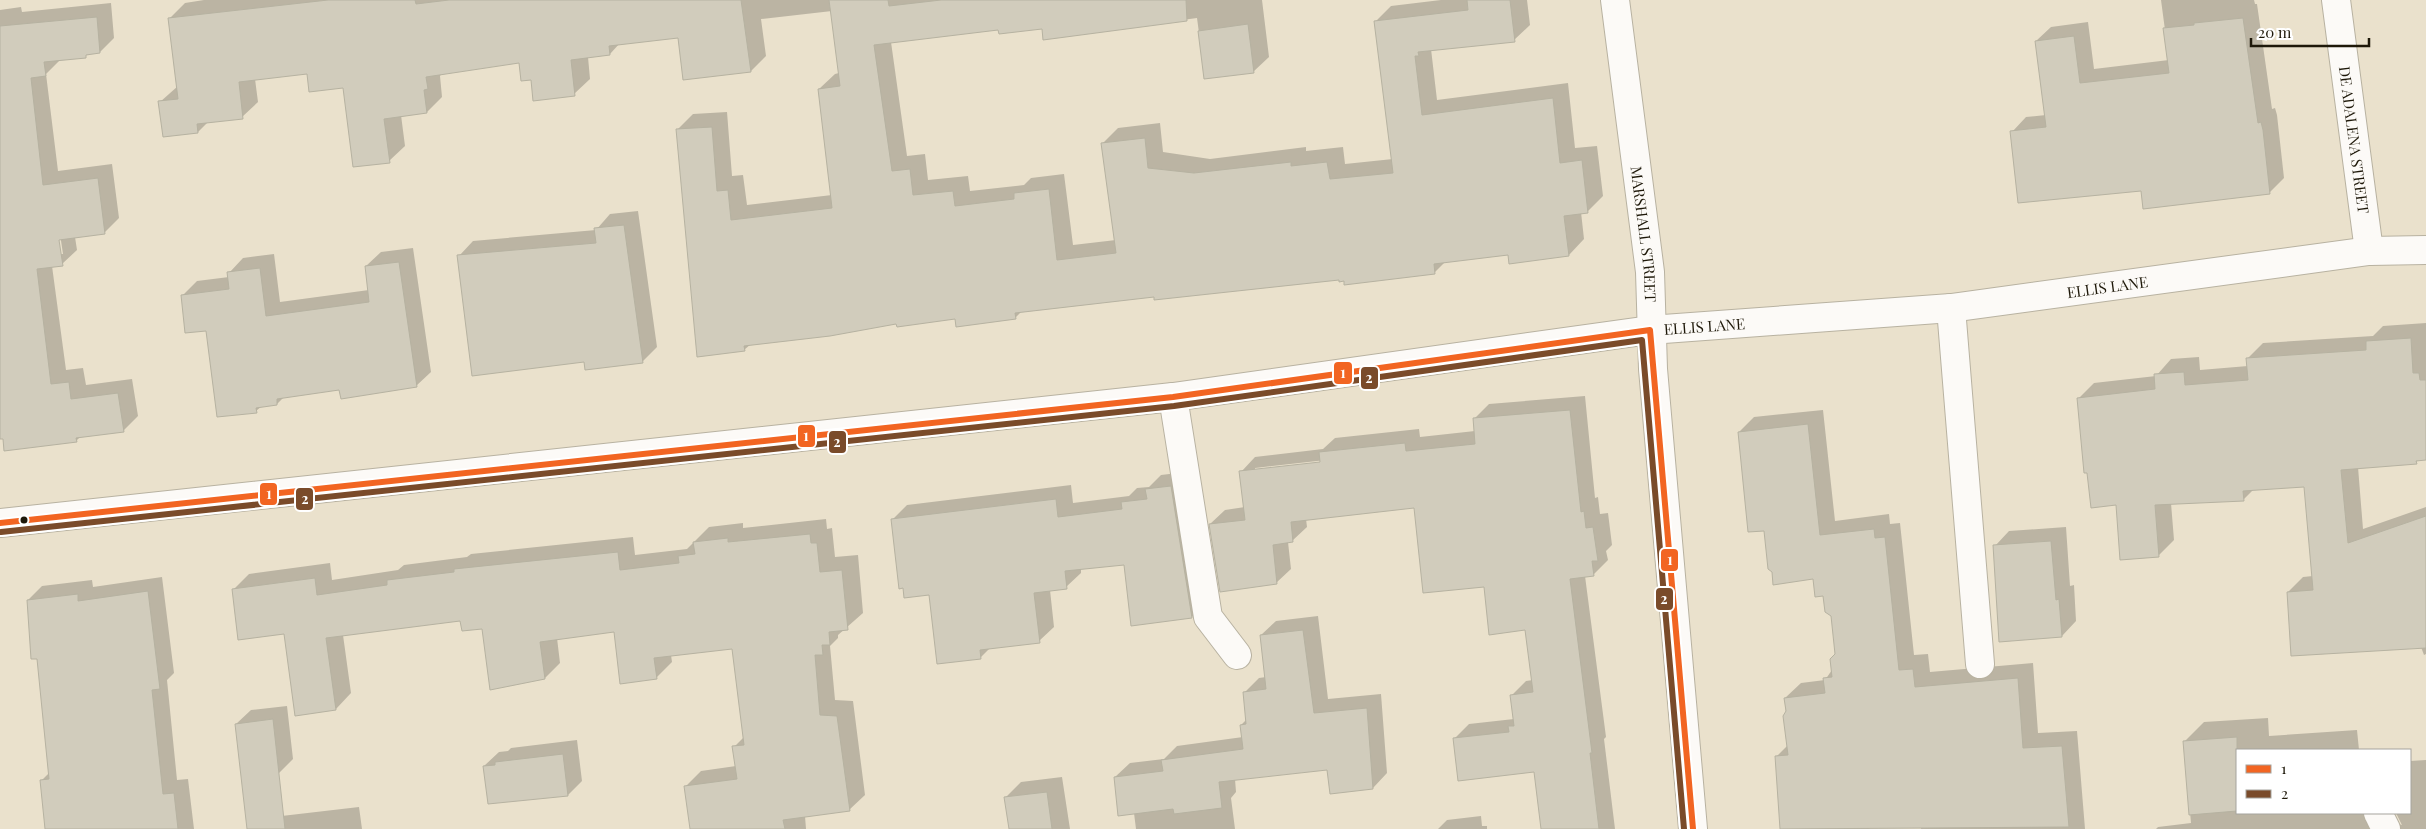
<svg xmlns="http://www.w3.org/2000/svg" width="2426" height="829" font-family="'Playfair Display',serif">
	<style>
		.shadow { fill: #0003; fill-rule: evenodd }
		.building { fill: #d1ccbc; stroke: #b6b2a1 }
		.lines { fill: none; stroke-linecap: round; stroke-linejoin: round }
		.minor-casing { stroke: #b8b2a1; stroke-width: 30 }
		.minor { stroke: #fcfaf7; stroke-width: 28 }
		.bus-1-casing { stroke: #fff; stroke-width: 10 }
		.bus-2-casing { stroke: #fff; stroke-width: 10 }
		.bus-1 { stroke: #f26522; stroke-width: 6 }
		.bus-2 { stroke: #7a4b2a; stroke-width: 6 }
		.bus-dot { fill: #1e1809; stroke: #fff; stroke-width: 2 }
		.labels { text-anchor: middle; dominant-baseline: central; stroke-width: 4; stroke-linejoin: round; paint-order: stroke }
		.street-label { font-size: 15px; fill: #1e1809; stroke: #fff }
		.line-badge { stroke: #fff; stroke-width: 2 }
		.badge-label { font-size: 14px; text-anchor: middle; font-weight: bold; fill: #fff }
	</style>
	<rect width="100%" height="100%" fill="#eae1cc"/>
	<path class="shadow" d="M204,0H1262L1269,57L1253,72L1205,78L1197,18L1044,39L1043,27L1000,28L891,42L907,156L925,154L928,180L968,176L970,191L1024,185L1031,178L1064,174L1073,245L1116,240L1102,144L1118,128L1160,123L1163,152L1210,159L1306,147V151L1343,147L1345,164L1393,159L1376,21L1391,6L1441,0H1527L1530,25L1514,40L1431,49L1437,100L1568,83L1575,148L1597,146L1603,196L1588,211L1581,212L1584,239L1569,255L1509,254L1446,261L1434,273L1345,280L1340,279L1155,296L1022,311L1015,318H956L898,323L751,344L744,350L677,130L693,114L727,112L732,176L743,175L747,205L832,195L819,89L835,74L839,73L832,11L761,19L766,56L751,71L679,37L620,43L610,54L588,57L590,79L574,94L532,78L520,62L442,73L440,76L442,97L427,112L401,115L405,146L389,161L344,87L308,73L255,79L258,102L242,117L208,122L198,132L160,102L178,86L170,18L185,3Z
		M2161,0H2254L2255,4H2257L2272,109L2275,108L2277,115L2284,178L2269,193L2142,190L2012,132L2026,117L2046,115L2036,41L2051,27L2088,22L2094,69L2169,60Z
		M111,3L114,38L100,52L60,60L46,74L58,171L112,164L119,218L104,233L75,237L77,250L62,264L52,266L66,370L83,368L86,385L132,379L138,416L123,431L81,436L76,441L0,438V10L21,7L22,12ZM57,234H60L63,254H60Z
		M638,211L657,347L642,362L585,360L459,256L473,241L596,230L610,214Z
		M413,248L431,372L416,386L340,389L284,397L277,404L262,406L256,411L207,330L182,296L197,281L229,277V273L243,258L274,254L280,302L369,290L366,266L381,252Z
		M2426,323V459H2419L2416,462L2358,467L2363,529L2426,507V654L2424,655L2421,647L2288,592L2303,577L2313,576L2305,486L2254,489L2244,499L2171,503L2174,540L2159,555L2117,504L2078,399L2094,383L2156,376L2171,359L2199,357L2200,370L2248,366V358L2263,343L2373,336L2383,326Z
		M1585,396L1595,498L1598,497L1600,514L1608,513L1612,545L1606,551L1608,560L1593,575L1585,576L1606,737L1604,739L1615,829H1543L1535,770L1454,739L1469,724L1514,719L1511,696L1526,681L1533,680L1527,629L1415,507L1306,519L1307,527L1292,541L1288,542L1291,569L1276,583L1210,524L1225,510L1245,507L1241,472L1255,457L1323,449L1335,438L1419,429L1420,437L1475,431L1474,419L1489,404ZM1326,460V462L1255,471V468Z
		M1823,410L1835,521L1889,514L1890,524L1900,523L1914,655L1928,654L1930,672L2033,663L2038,733L2077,731L2085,829H1921L1920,818L1875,822L1869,829H1782L1776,757L1788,745L1785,698L1801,683L1825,680L1832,670L1836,654L1832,615L1824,595L1814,578L1765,529L1739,432L1754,417Z
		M1186,472L1206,603L1192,617L1125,564L1081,568V573L1066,587L1050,590L1054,627L1039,641L991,647L980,658L930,594L893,519L907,505L1071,485L1073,503L1129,496L1137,488L1149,487L1161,475Z
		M826,519L827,529L832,528L835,557L858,555L863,613L838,635V638L830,646L835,700L853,701L865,795L849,810L805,816L806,829H691L686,786L701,771L736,766L734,747L744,737L733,647L671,655L672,662L656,678L616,631L557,638L560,663L545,678L483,627L461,620L343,635L351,693L336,709L285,632L233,590L249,574L330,563L332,580L398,570L404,565L467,557L471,554L633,537L635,555L687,549L709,527L743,523V528Z
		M2066,527L2070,586L2074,585L2076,621L2062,636L1995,546L2009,531Z
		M162,577L174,673L167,680L177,780L188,779L194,829H47L41,781L50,772L38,657L28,600L42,586L92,580L93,587Z
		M1318,616L1328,699L1381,694L1387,773L1373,788L1328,768L1235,779L1236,792L1231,798L1235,829H1136L1134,813L1115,777L1130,763L1164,759L1177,746L1243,737L1241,725L1247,719L1244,693L1259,678L1266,677L1261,635L1276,621Z
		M287,706L293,759L278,774L236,724L251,710Z
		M2268,718L2269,736L2357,730L2359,750H2237V813H2390L2396,823L2402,825L2396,813H2410V761L2426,760V829H2156L2158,827L2191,823L2184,742L2204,722Z
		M577,740L582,781L568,795L484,766L499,752L508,751L511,748Z
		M1062,777L1070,829H1010L1006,797L1021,782Z
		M359,807L362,829H261L273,817Z
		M1481,816L1482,826H1487V829H1438L1447,820Z"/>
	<path class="building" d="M328,0H415L416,4L449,0H741L751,72L683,80L678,38L609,46L610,55L571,60L575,96L533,101L531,80L521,81L519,63L426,77L428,89L424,90L427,113L384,119L390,163L353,167L343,88L309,92L307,74L239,82L243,119L197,124L198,133L163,137L158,101L178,99L168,18Z
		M829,0H888L889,6L941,0H1186L1187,21L1043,40L1042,29L999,34L998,30L874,45L892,171L910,169L913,195L953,191L955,206L1014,199V193L1049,189L1057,260L1116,253L1101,143L1145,138L1148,168L1194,173L1291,162V166L1327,162L1330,179L1393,173L1374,21L1468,10L1467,0H1510L1515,42L1418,52L1419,56H1415L1422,115L1553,98L1560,163L1582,160L1588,213L1564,216L1569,256L1509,264L1508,255L1434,264L1435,274L1344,285V281L1339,282V280L1154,300V297L1015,313L1016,319L956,327L955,319L897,327L896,324L830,336L744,346L745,351L697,357L676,129L712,127L717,191L728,190L731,220L832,208L818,89L840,86Z
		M97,17L100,53L86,55V58L44,62L46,76L31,78L43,185L98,178L105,234L59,240L63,266L37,269L51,384L69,382L71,399L118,393L124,432L76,438L77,442L4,451L3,439H0V26Z
		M2243,18L2258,123L2261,122L2263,130L2270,194L2143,209L2141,191L2018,203L2010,131L2046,127L2035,41L2074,36L2080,83L2169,73L2163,28L2194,25V23Z
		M1248,24L1254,73L1204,79L1198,31Z
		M624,225L643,363L585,370L584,362L472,376L457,255L596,243L594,228Z
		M399,262L417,387L341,399L339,390L277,399V405L256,408L257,413L217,417L206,331L185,333L181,295L229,289L227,272L260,268L266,316L369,302L365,266Z
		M2411,338L2413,373H2419L2420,380H2426V460L2416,461L2417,464L2341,470L2348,543L2426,516V648L2291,656L2287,592L2313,590L2304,487L2243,491L2244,501L2155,505L2159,557L2120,560L2116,505L2091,508L2087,473H2084L2077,398L2155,389L2154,374L2184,372L2185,385L2248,380L2246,358L2366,350V341Z
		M1570,410L1581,512L1584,511L1586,528L1593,527L1598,561H1592L1594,576L1570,579L1592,753H1590L1599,829H1541L1534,772L1458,781L1453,738L1509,732L1508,726H1514L1510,695L1533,692L1525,630L1489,635L1484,587L1423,593L1414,508L1291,522L1293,542L1273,545L1277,584L1220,592L1209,524L1245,520L1239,471L1320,462L1319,452L1405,443L1406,451L1475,444L1473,418Z
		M1808,424L1820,535L1874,529L1875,538L1885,537L1899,670L1913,669L1915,687L2018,678L2023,748L2062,746L2069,827L1780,829L1775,756L1788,755L1783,716L1786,711L1784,698L1825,693L1823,678L1832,677L1830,659L1835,654L1831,616L1825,612L1823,596L1815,597L1813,579L1773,585L1772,572L1768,569L1764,531L1748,532L1738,432Z
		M1171,486L1192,618L1131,626L1124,565L1065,571L1067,589L1034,593L1040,643L980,650L981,659L937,664L929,595L904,598L903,588L899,589L891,519L1056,499L1058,517L1122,509L1121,502L1147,499L1145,489Z
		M810,534L811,543H817L820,572L842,570L848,630L829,632L830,645H822L823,655H815L820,715L837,716L850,811L783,820L785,829H690L684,786L737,779L732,746L744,745L732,649L654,658L657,679L620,684L614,632L540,642L545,679L490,690L482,629L462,631L460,621L326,638L336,710L295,716L284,634L238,640L232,589L315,578L317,595L387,585V580L454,572V569L618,552L620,570L679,563L678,556L695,554L693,542L728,538V542Z
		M2051,541L2056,600L2059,599L2062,637L1999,642L1993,545Z
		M148,591L160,689L152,690L163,794L174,793L178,829H45L40,780L49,779L37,659H31L27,600L78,594V601Z
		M1303,630L1314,713L1367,708L1373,789L1330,794L1327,770L1219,782L1222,808L1174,814L1173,809L1118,816L1114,777L1163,771L1161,760L1243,749L1240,725L1246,724L1243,692L1266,689L1260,635Z
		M273,719L285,829H247L235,724Z
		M2237,737V811L2189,815L2183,741Z
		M563,754L568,796L488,804L483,766L495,765V762Z
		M1047,792L1052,829H1009L1004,797Z"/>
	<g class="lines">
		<defs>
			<g id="minor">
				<path id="s1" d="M1615,0L1650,272L1653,369L1693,829"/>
				<path id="s2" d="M2336,0L2369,251"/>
				<path d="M1951,308L1980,664"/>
				<path d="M1173,397L1208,617L1237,655"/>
				<path id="s3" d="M0,523L1173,397L1650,330L1951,308L2369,251L2426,250"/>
				<path d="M2378,813L2386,829"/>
			</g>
		</defs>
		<use href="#minor" class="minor-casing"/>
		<use href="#minor" class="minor"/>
		<defs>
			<path id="bus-1" d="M0,523L1173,397L1650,330L1693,829"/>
			<path id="bus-2" d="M1,532L1174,406L1642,340L1684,829"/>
		</defs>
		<use href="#bus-1" class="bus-1-casing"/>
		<use href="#bus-2" class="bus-2-casing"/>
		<use href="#bus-1" class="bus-1"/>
		<use href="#bus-2" class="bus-2"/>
	</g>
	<circle class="bus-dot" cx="24" cy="520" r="4.5"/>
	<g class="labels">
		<g class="street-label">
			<text stroke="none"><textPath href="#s2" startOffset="141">DE ADALENA STREET</textPath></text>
			<text stroke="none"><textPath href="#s1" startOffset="236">MARSHALL STREET</textPath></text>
			<text stroke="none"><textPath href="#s3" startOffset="2121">ELLIS LANE</textPath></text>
			<text stroke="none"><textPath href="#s3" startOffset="1716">ELLIS LANE</textPath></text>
		</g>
	</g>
	<g class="line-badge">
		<rect x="1333" y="361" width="20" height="24" rx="5" fill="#f26522"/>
		<rect x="1360" y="366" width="19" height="24" rx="5" fill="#7a4b2a"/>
		<rect x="797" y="424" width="19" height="24" rx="5" fill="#f26522"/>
		<rect x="828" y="430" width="19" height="24" rx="5" fill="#7a4b2a"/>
		<rect x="259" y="482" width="19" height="24" rx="5" fill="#f26522"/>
		<rect x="295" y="487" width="19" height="24" rx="5" fill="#7a4b2a"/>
		<rect x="1660" y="548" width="19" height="24" rx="5" fill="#f26522"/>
		<rect x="1655" y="587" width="19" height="24" rx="5" fill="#7a4b2a"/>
	</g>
	<g class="badge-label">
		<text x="1343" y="378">1</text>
		<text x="1369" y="383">2</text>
		<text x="806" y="441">1</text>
		<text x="837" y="447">2</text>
		<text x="269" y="499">1</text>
		<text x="305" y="504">2</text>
		<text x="1670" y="565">1</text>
		<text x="1664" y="604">2</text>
	</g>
	<rect x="2236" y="749" width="175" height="65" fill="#ffffff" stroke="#a5a39d"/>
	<rect x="2246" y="765" width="25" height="8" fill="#f26522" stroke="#a5a39d"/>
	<text x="2281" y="774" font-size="15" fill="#1e1809">1</text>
	<rect x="2246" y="790" width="25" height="8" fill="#7a4b2a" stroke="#a5a39d"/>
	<text x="2281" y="799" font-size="15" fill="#1e1809">2</text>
	<path d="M2251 38v8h118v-8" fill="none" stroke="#1e1809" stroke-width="2.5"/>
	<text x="2258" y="38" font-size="15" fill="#1e1809" stroke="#ffffff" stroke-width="4" paint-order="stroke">20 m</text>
</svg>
